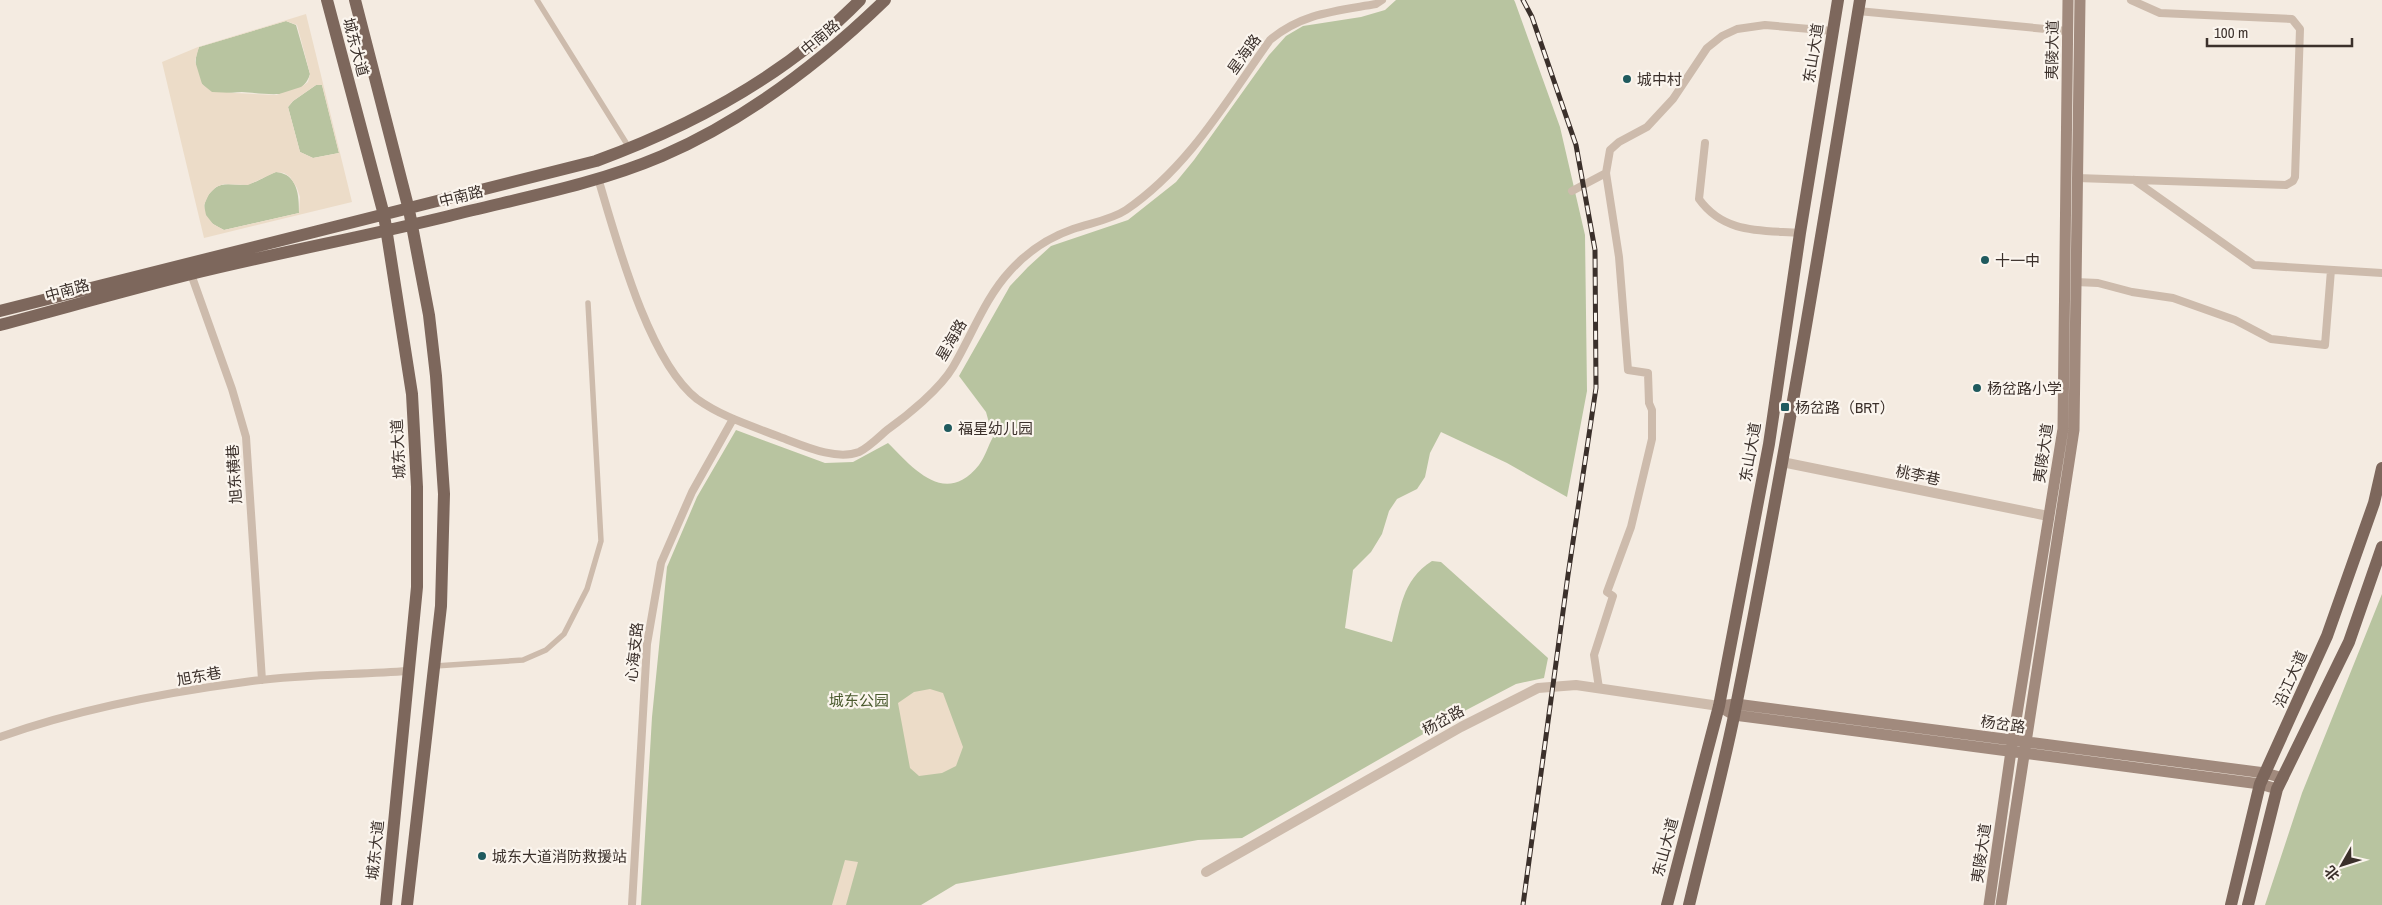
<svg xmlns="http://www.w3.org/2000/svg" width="2382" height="905" font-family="'Archivo Narrow','Noto Sans SC',sans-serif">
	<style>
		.green { fill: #b8c4a0 }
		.plaza { fill: #ecdcc8; fill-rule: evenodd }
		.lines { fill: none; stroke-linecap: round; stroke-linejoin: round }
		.pedestrian { stroke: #cdbbac; stroke-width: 5.5 }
		.minor { stroke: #cdbbac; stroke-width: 8 }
		.tertiary { stroke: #cdbbac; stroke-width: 10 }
		.secondary { stroke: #a18a7d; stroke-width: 11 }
		.primary { stroke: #7d675c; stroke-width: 12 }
		.rail-casing { stroke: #3b302b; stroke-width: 5 }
		.rail { stroke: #fbf5ee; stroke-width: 3; stroke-dasharray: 9; stroke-linecap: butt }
		.poi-dot { fill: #1f5a5e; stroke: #fbf5ee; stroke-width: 2 }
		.labels { text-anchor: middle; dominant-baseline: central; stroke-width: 4.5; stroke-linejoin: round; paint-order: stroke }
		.street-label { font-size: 15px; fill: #3b302b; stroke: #fbf5ee }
		.poi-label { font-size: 15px; fill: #3b302b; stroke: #fbf5ee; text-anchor: start }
		.park-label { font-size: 15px; fill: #4a5a2e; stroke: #fbf5ee }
	</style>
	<rect width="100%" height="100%" fill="#f4ebe1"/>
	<path class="green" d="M1396,0H1514L1515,2L1560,127L1585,235L1587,391L1567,497L1507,463L1441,432L1430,453L1425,477L1417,489L1397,499L1389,511L1382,534L1371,552L1353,570L1345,628L1392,642C1401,609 1401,581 1432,561L1441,562L1548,658L1544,678L1516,684L1453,717L1242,838L1198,840L956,884L921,905H641L652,717L667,567L697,497L736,430L825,463L853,462L888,443C914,469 945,507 979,465C985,457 988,446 993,437L986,412L959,376L1010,286L1028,267L1051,246L1128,220L1176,182L1194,160L1269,55L1286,36L1303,26L1361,17L1385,10Z
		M286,21L296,25L310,74C302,102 264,93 242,92C233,92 219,95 211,92C196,84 192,62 199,47Z
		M316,85H322L339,153L313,158L300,152L288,107L293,101Z
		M276,172C298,174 299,196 299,213L224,230C218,227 209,223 206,216C200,204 210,188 221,185C230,183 239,186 248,184C259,182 266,175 276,172Z
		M2382,594V905H2265L2302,793Z"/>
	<path class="plaza" d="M306,14L352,202L204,238L162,62L198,47ZM286,21L297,25L310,74L308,82L301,87L276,95L212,92L202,84L195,61L199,47ZM316,85H322L339,153L313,158L300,152L288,107L293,101ZM276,172L284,173L290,177L297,188L300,197L299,213L224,230L213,224L206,215L204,205L209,194L216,187L224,184L248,185Z
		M930,689L943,693L963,747L956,766L942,773L919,776L910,768L898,703L914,692Z
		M845,860L858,862L846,905H832Z"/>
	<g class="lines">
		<path class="pedestrian" d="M537,0L630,149
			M435,666L523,660L546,650L564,634L587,589L601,541L588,303"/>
		<path class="minor" d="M1858,11L2067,31
			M1705,143L1699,199C1724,234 1761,230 1800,233
			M598,178C616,238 648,361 697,399C722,417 752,426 780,437C802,445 835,461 859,452C868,448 879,437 887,430C908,415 940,389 953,367C972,335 985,298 1010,271C1027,252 1050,237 1073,229C1090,223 1111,220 1126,210C1189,167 1227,100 1270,40C1302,13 1336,11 1376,4L1382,0
			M2077,178L2286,185L2293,181L2295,177L2300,29L2292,19L2160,13L2131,0
			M2134,180L2254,265L2382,273
			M1572,191L1606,173
			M191,274L232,389L246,437L262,680
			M2076,282L2098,283L2132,292L2173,298L2235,320L2271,339L2325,345L2331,270
			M1599,688L1594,655L1613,596L1607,592L1631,527L1652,439V410L1649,403L1648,373L1628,370L1619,257L1606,173L1610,150L1619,142L1647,127L1673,99L1707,48L1722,36L1737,29L1765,25L1833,31
			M0,737C78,709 162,693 245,682C298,674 354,675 408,671
			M632,905L647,644L661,563L692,492L733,419"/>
		<path class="tertiary" d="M1782,462L2048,516
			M1206,872L1461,727L1538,688L1576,685L1719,706"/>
		<path class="secondary" d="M1719,706L1736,704L2265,773L2283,778
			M1727,711L1734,715L2260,784L2277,789
			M1989,905L2011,751L2063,429L2068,0
			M2001,905L2074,430L2080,0"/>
		<path class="primary" d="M327,0L384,215L412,394L417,487V587L386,905
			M355,0L409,210L429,315L436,376L444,494L441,606L407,905
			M0,311L596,161C694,125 787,75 860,0
			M0,325C64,308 127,290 191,274C276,253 363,237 449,216C520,198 594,185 662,156C747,119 819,64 885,0
			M1667,905L1719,706L1769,444L1800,233L1838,0
			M1689,905C1704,842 1721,779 1734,716C1782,478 1821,239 1860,0
			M2231,905L2260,784L2327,636L2374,503L2382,468
			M2248,905L2277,789L2349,642L2382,547"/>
		<defs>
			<path id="rail" d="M1523,0L1532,17L1576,145L1595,250L1596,388L1568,575L1523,905"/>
		</defs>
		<use href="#rail" class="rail-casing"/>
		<use href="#rail" class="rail"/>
	</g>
	<g class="poi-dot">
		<circle cx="1627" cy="79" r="5"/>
		<circle cx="1985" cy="260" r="5"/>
		<circle cx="1977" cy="388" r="5"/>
		<rect x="1780" y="402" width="10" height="10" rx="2.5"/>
		<circle cx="948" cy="428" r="5"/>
		<circle cx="482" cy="856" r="5"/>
	</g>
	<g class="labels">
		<g class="street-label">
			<text transform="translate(820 37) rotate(-40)">中南路</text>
			<text transform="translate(356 47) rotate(75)">城东大道</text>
			<text transform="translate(2052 50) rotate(-89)">夷陵大道</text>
			<text transform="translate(1813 53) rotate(-81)">东山大道</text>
			<text transform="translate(1244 54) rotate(-54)">星海路</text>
			<text transform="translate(461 196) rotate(-14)">中南路</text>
			<text transform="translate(67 290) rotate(-15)">中南路</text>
			<text transform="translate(951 340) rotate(-60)">星海路</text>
			<text transform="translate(398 449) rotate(-93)">城东大道</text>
			<text transform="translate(1750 452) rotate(-80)">东山大道</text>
			<text transform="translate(2043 453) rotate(-82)">夷陵大道</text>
			<text transform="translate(234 474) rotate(-94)">旭东横巷</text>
			<text transform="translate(1918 475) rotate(12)">桃李巷</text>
			<text transform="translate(634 652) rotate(-84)">心海支路</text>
			<text transform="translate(199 676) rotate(-10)">旭东巷</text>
			<text transform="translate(2290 679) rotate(-66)">沿江大道</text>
			<text transform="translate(1443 720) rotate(-29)">杨岔路</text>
			<text transform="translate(2003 724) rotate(8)">杨岔路</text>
			<text transform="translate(1665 847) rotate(-75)">东山大道</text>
			<text transform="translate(375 850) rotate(-84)">城东大道</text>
			<text transform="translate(1981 853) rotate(-82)">夷陵大道</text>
		</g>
		<g class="poi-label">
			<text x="1637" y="79">城中村</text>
			<text x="1995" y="260">十一中</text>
			<text x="1987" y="388">杨岔路小学</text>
			<text x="1795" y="407">杨岔路（BRT）</text>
			<text x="958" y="428">福星幼儿园</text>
			<text x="492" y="856">城东大道消防救援站</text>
		</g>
		<g class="park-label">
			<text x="859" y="700">城东公园</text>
		</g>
	</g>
	<g transform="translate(2342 865) rotate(231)" stroke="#fbf5ee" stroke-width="4" paint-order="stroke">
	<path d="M0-4L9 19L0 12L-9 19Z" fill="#3b302b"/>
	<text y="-8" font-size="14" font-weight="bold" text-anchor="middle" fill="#3b302b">北</text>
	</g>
	<path d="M2207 38v8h145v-8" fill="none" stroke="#3b302b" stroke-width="2.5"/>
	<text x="2214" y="38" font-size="15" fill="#3b302b" stroke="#fbf5ee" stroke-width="4" paint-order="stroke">100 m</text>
</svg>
